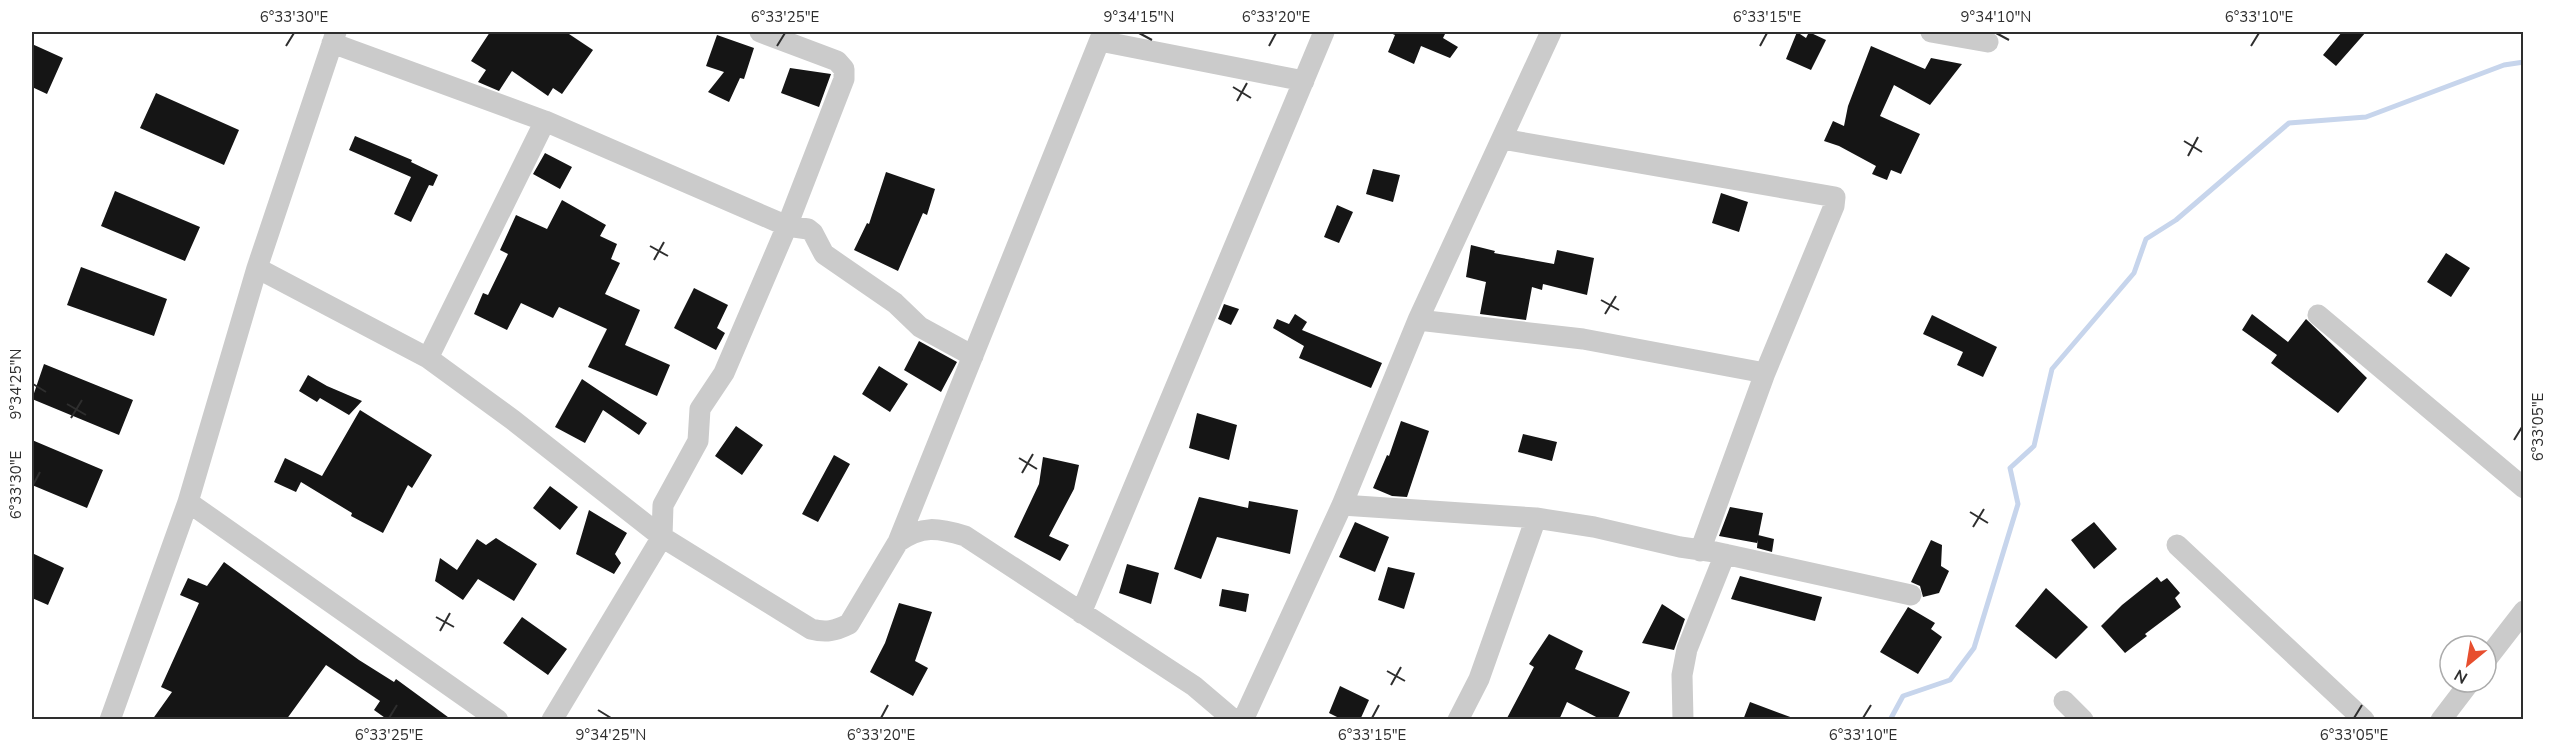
<svg xmlns="http://www.w3.org/2000/svg" width="2555" height="751" font-family="'Nunito Sans',sans-serif">
	<style>
		.lines { fill: none; stroke-linecap: round; stroke-linejoin: round }
		.stream { stroke: #c7d5ec; stroke-width: 5 }
		.building { fill: #151515 }
		.street { stroke: #cbcbcb; stroke-width: 21 }
		.ticks { fill: none; stroke: #2e2e2e; stroke-width: 2 }
		.neatline { fill: none; stroke: #2e2e2e; stroke-width: 2 }
		.ticks-label { font-size: 15px; text-anchor: middle; fill: #2e2e2e }
	</style>
	<rect width="100%" height="100%" fill="#fff"/>
	<g class="lines">
		<path class="stream" d="M1890,720L1903,696L1950,680L1974,648L2018,504L2010,468L2034,446L2052,369L2134,273L2146,239L2176,220L2289,123L2366,117L2504,65L2524,62"/>
	</g>
	<path class="building" d="M490,32H566L593,50L562,94L553,88L548,96L512,71L499,91L478,82L486,70L471,61Z
		M1388,32H1446L1443,38L1458,47L1450,58L1421,46L1414,64L1388,52L1395,35Z
		M1797,32L1806,38L1809,32L1826,40L1811,70L1786,59Z
		M2342,32H2366L2336,66L2323,55Z
		M717,35L754,48L744,79L740,78L729,102L708,92L724,72L706,66Z
		M32,44L63,58L47,94L32,87Z
		M1871,46L1925,69L1931,58L1962,64L1930,105L1894,85L1880,116L1920,134L1901,174L1891,170L1887,180L1872,174L1876,166L1839,146L1824,141L1833,121L1844,126L1848,106Z
		M790,68L831,74L819,107L781,93Z
		M156,93L239,130L224,165L140,128Z
		M355,136L412,160L411,162L438,175L433,186L429,185L411,222L394,214L411,177L349,150Z
		M545,153L572,167L560,189L533,174Z
		M1373,169L1400,175L1393,202L1366,194Z
		M886,172L935,189L927,215L923,213L898,271L854,250L867,223L869,224Z
		M115,191L200,227L185,261L101,226Z
		M1721,193L1748,202L1739,232L1712,223Z
		M562,200L606,225L600,236L617,244L611,259L620,263L605,294L640,310L625,345L670,365L657,396L588,367L607,329L559,307L553,318L521,303L507,330L474,314L483,293L488,295L508,254L500,250L516,215L547,229Z
		M1337,205L1353,212L1339,243L1324,237Z
		M1471,245L1495,251L1494,253L1554,264L1557,250L1594,258L1587,295L1543,284L1542,290L1532,287L1526,320L1480,314L1486,282L1466,277Z
		M2446,253L2470,268L2451,297L2427,282Z
		M81,267L167,299L154,336L67,305Z
		M694,288L728,305L717,328L725,333L716,350L674,328Z
		M1224,304L1239,309L1231,325L1218,319Z
		M1295,314L1307,322L1302,330L1382,363L1371,388L1299,358L1304,346L1273,328L1277,319L1289,324Z
		M2252,314L2288,342L2306,319L2367,378L2338,413L2271,363L2277,355L2242,330Z
		M1932,315L1997,347L1983,377L1957,365L1963,352L1923,334Z
		M919,341L957,362L941,392L904,370Z
		M44,364L133,400L119,435L32,399Z
		M879,366L908,384L890,412L862,394Z
		M308,375L327,386L362,401L349,415L320,398L317,402L299,391Z
		M582,379L647,423L639,435L603,410L585,443L555,427Z
		M360,410L432,455L412,488L408,485L383,533L351,516L352,513L301,482L296,492L274,482L285,458L322,476Z
		M1197,413L1237,425L1229,460L1189,448Z
		M1401,421L1429,431L1407,497L1392,496L1373,488L1387,455L1389,456Z
		M736,426L763,445L742,475L715,456Z
		M1523,434L1557,442L1552,461L1518,452Z
		M32,440L103,470L87,508L32,485Z
		M834,455L850,464L818,522L802,514Z
		M1043,457L1079,465L1074,489L1049,536L1069,545L1060,561L1014,537L1039,484Z
		M550,486L578,507L560,530L533,508Z
		M1199,497L1248,508L1249,501L1298,510L1290,554L1217,537L1201,579L1174,569Z
		M1730,507L1763,513L1757,543L1719,536Z
		M589,510L627,533L615,554L621,563L614,574L576,554Z
		M1355,522L1389,537L1375,572L1339,557Z
		M2094,522L2117,549L2094,569L2071,540Z
		M1758,535L1774,539L1772,552L1757,548Z
		M496,538L537,564L514,601L478,579L463,600L435,581L440,558L457,570L477,539L486,545Z
		M1931,540L1942,545L1941,566L1949,571L1939,593L1923,597L1920,586L1911,582Z
		M32,553L64,568L48,605L32,598Z
		M224,562L359,660L394,682L396,679L452,720H388L374,710L380,701L326,665L286,720H152L172,692L161,687L199,603L180,595L188,578L207,586Z
		M1127,564L1159,573L1151,604L1119,593Z
		M1388,567L1415,573L1404,609L1378,600Z
		M1740,576L1822,597L1815,621L1731,599Z
		M2157,577L2161,582L2167,578L2180,593L2175,598L2181,607L2145,634L2147,636L2125,653L2101,626L2122,605Z
		M2046,588L2088,627L2056,659L2015,626Z
		M1222,589L1249,594L1246,612L1219,606Z
		M899,603L932,612L915,661L928,668L913,696L870,672L885,643Z
		M1662,604L1685,619L1674,650L1642,643Z
		M1908,607L1935,623L1931,629L1942,637L1918,674L1880,652Z
		M522,617L567,649L548,675L503,643Z
		M1549,634L1583,651L1575,669L1630,692L1617,720H1602L1567,702L1559,720H1506L1534,667L1529,664Z
		M1340,686L1369,700L1360,720H1343L1329,713Z
		M1750,702L1793,718V720H1743Z"/>
	<g class="lines">
		<path class="street" d="M1931,32L1988,42
			M1100,41L1304,81
			M332,43L545,121L787,226L808,229L813,233L824,254L895,303L920,327L973,356
			M1502,139L1835,197L1834,206L1765,373L1700,551
			M257,268L428,358L513,420L662,537L811,629C826,633 835,631 849,624L898,542C922,525 938,528 965,536L1194,686L1234,720
			M2318,315L2524,488
			M1418,320L1583,339L1765,373
			M428,358L545,121
			M188,502L498,720
			M1342,505L1536,518L1594,527L1680,547L1715,552L1911,595
			M898,542L1103,32
			M2177,545L2364,720
			M1081,613L1324,32
			M2486,660L2524,611
			M2064,701L2083,720
			M110,720L188,502L257,268L336,32
			M552,720L662,537L663,505L698,441L700,409L724,373L787,226L844,79V69L837,61L760,32
			M1243,720L1342,505L1418,320L1551,32
			M1458,720L1479,679L1536,518
			M1683,720L1682,675L1687,649L1725,554
			M2441,720L2470,682"/>
	</g>
	<path class="ticks" d="M1139,33L1152,40M1996,33L2009,40M286,46L294,33M777,46L785,33M1269,46L1276,33M1760,46L1767,33M2251,46L2259,33M1233,87L1251,98M1237,101L1247,83M2184,141L2202,152M2188,156L2198,137M650,246L668,256M654,260L664,242M1601,300L1619,310M1605,314L1616,296M33,384L46,392M67,404L86,415M71,418L82,400M2514,440L2522,427M1019,458L1037,469M1022,473L1033,454M33,485L40,472M1970,512L1988,523M1973,527L1984,509M436,617L454,627M440,631L450,613M1387,671L1405,681M1391,685L1401,667M598,710L611,718M389,718L397,705M881,718L888,705M1372,718L1379,705M1863,718L1871,705M2354,718L2362,705"/>
	<rect width="2555" height="751" fill="none" stroke="#ffffff" stroke-width="66"/>
	<g transform="translate(2468 664) rotate(210)"><circle r="28" fill="#ffffff" stroke="#ababab" stroke-width="1.5"/>
	<path d="M0-4.5L10 22L0 15L-10 22Z" fill="#e74e2e"/>
	<text y="-9" font-size="16" font-weight="bold" text-anchor="middle" fill="#2e2e2e">N</text>
	</g>
	<rect x="33" y="33" width="2489" height="685" class="neatline"/>
	<g class="ticks-label">
		<text x="294" y="22">6°33'30"E</text>
		<text x="785" y="22">6°33'25"E</text>
		<text x="1139" y="22">9°34'15"N</text>
		<text x="1276" y="22">6°33'20"E</text>
		<text x="1767" y="22">6°33'15"E</text>
		<text x="1996" y="22">9°34'10"N</text>
		<text x="2259" y="22">6°33'10"E</text>
		<text transform="translate(16 384) rotate(-90)" y="5">9°34'25"N</text>
		<text transform="translate(2538 427) rotate(-90)" y="5">6°33'05"E</text>
		<text transform="translate(16 485) rotate(-90)" y="5">6°33'30"E</text>
		<text x="389" y="740">6°33'25"E</text>
		<text x="611" y="740">9°34'25"N</text>
		<text x="881" y="740">6°33'20"E</text>
		<text x="1372" y="740">6°33'15"E</text>
		<text x="1863" y="740">6°33'10"E</text>
		<text x="2354" y="740">6°33'05"E</text>
	</g>
</svg>
